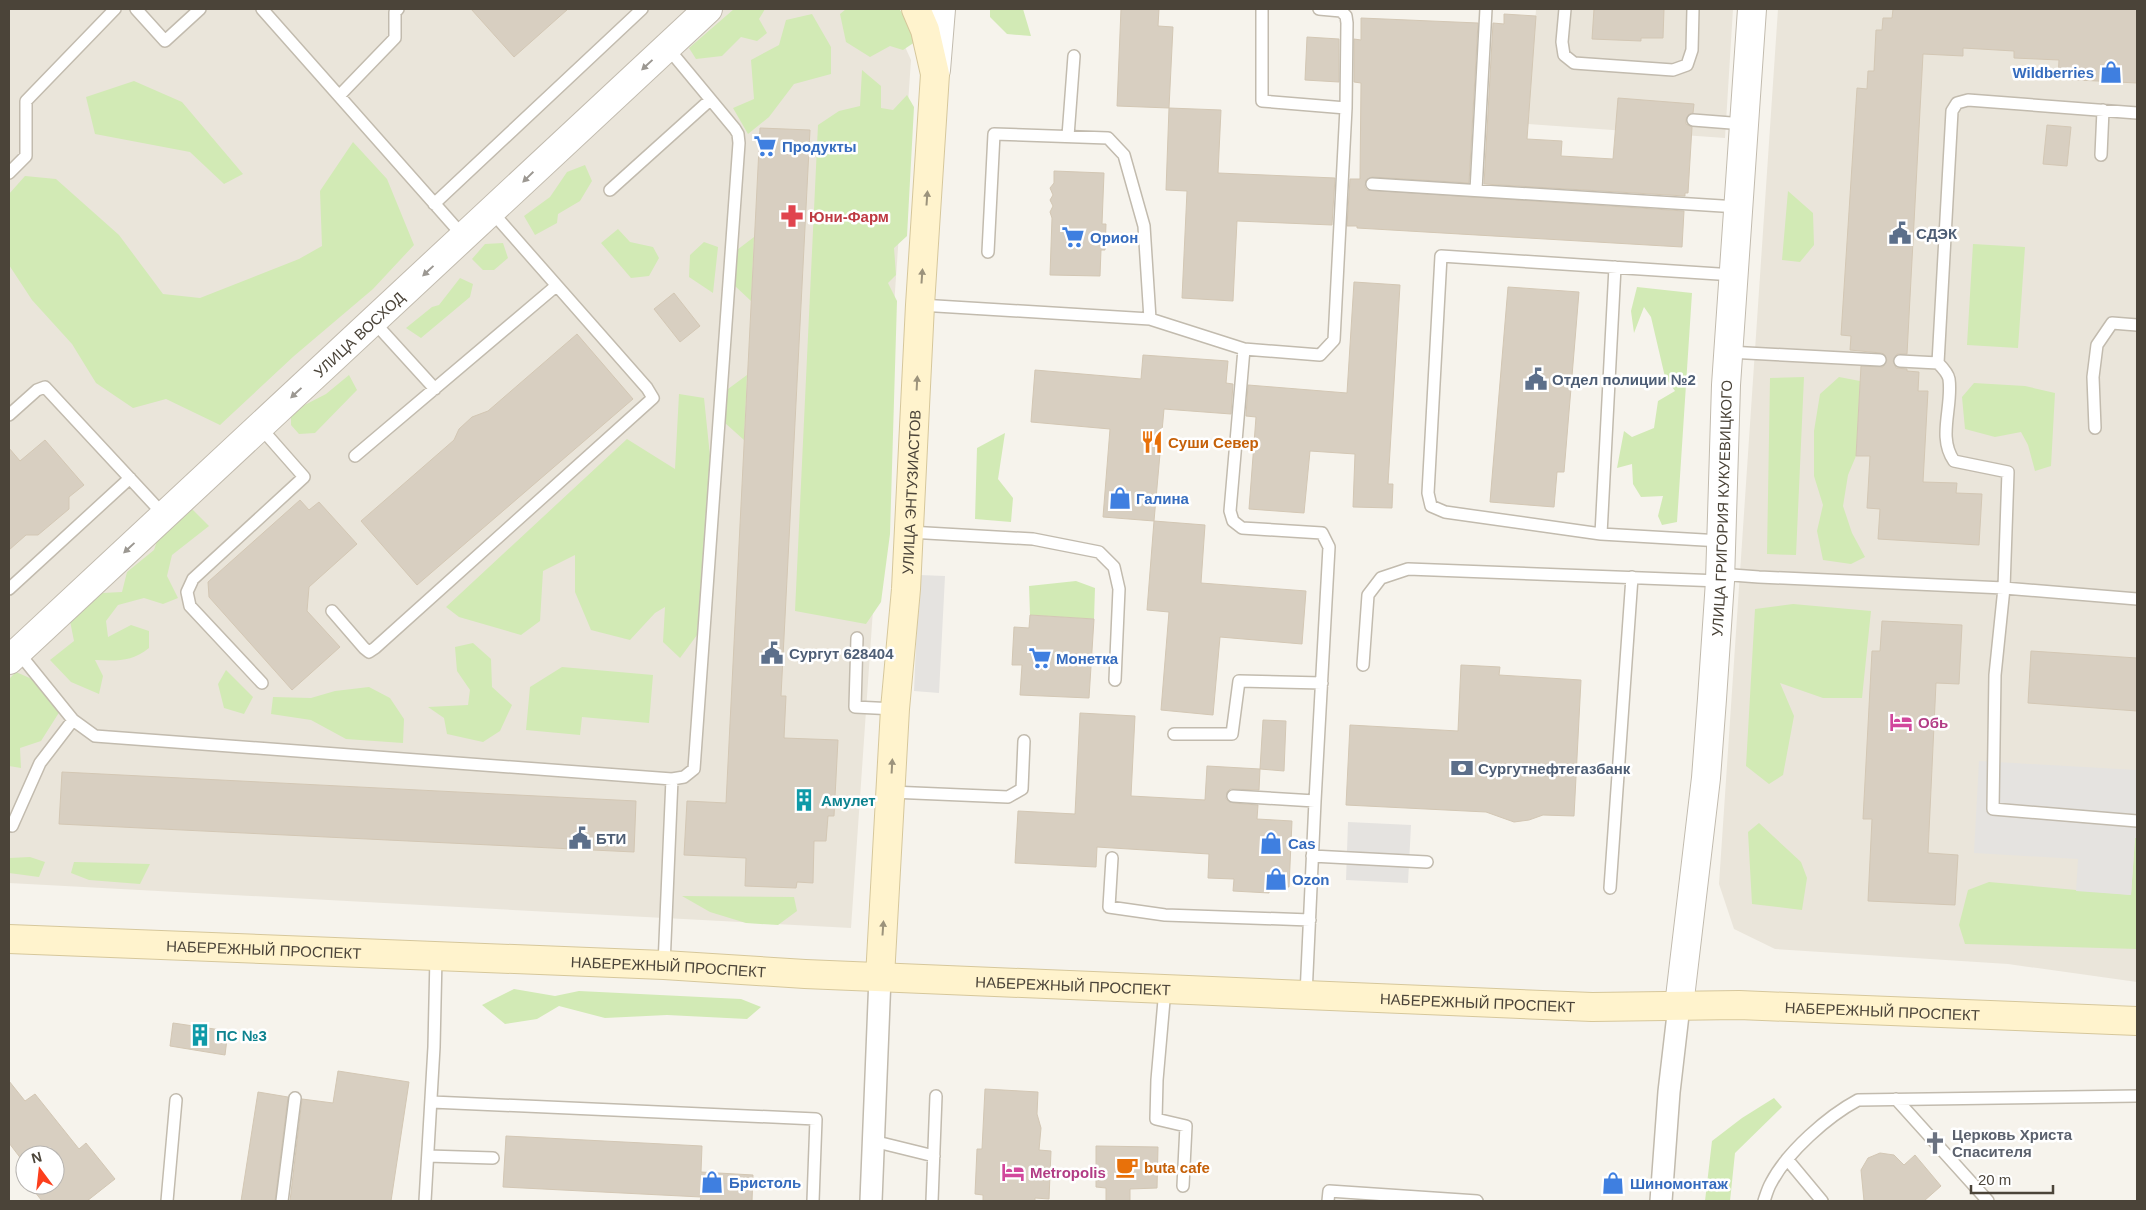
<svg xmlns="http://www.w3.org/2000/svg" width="2146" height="1210" font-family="Arial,sans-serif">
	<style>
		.residential { fill: #eae5da }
		.green { fill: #d2eab5 }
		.parking { fill: #e5e3e0 }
		.building { fill: #d8cfc1; stroke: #d3c7b4 }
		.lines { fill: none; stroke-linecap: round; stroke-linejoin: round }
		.service-casing { stroke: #c2bbae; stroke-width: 14 }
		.minor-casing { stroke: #c2bbae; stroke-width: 24 }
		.tertiary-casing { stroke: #c2bbae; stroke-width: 30 }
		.secondary-casing { stroke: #d6c79b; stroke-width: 30 }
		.service { stroke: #fff; stroke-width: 11 }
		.minor { stroke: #fff; stroke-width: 21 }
		.tertiary { stroke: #fff; stroke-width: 28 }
		.secondary { stroke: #fff3cd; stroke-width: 28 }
		.oneway { fill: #9c9892 }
		.oneway2 { fill: #9c937c }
		.labels { text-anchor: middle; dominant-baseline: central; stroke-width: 5; stroke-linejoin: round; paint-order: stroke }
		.shop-label { font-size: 15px; font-weight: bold; fill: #366cbe; stroke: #fff; text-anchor: start }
		.health-label { font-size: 15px; font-weight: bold; fill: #be3a42; stroke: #fff; text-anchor: start }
		.service-label { font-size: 15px; font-weight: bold; fill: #4e5e75; stroke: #fff; text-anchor: start }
		.street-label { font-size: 15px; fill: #4b4439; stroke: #fff }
		.food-label { font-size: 15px; font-weight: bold; fill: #c56008; stroke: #fff; text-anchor: start }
		.hotel-label { font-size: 15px; font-weight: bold; fill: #b23c85; stroke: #fff; text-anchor: start }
		.culture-label { font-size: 15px; font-weight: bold; fill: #0d838f; stroke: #fff; text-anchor: start }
		.worship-label { font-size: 15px; font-weight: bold; fill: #5b616d; stroke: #fff; text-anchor: start }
	</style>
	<rect width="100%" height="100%" fill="#f6f3ec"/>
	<path class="residential" d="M9,9H888L911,60L851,928L9,883Z
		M1536,9H1733L1725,138L1528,124Z
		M1778,9H2137V982L2008,964L1775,949L1734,929L1719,884Z"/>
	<path class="green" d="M734,9H765L759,19L767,33L757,41L741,37L722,56L696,59L689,48Z
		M846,9H899L911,23L915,42L903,50L890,46L870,57L846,42L840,14Z
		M990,9H1023L1031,36L1007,34L990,17Z
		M812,14L831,47V74L794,84L769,117L748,134L733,108L754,99L751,60L779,45L786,20Z
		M862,70L881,86V108L893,110L907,95L914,107L907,236L894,248L896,275L888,283L897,301L890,534L881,602L866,624L795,611L818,125L839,111L860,106Z
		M134,81L182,102L243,174L224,184L190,152L95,134L86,97Z
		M353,142L387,179L414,245L373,289L294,356L220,425L166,399L133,408L96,383L72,344L32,300L9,265V194L25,176L56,179L119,235L163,294L200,298L299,259L322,246L320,191Z
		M585,165L592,181L580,201L558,214L557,223L535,235L524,216L550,197L567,172Z
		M1788,191L1813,213L1814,245L1800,262L1782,260Z
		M618,229L630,242L653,247L659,258L649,276L631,278L601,243Z
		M754,237L751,301L735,286L737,250Z
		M704,242L718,247L713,293L689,277L690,255Z
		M503,243L508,258L494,270H483L472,259L485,244Z
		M1973,244L2025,247L2018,348L1967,345Z
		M460,278L473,284L470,297L421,338L406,328L432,307L439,305Z
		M1637,287L1692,293L1677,522L1662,525L1658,516L1663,496L1641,497L1633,484L1632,464L1617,468L1624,431L1632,437L1654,428L1658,401L1675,391L1665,377L1651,317L1644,307L1634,333L1631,311Z
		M349,375L357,390L315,433L299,434L291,425V412L326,394Z
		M747,375L744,440L725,423L728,389Z
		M1804,377L1796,555L1767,554L1770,378Z
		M1839,377L1860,381L1856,456L1848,475L1843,506L1852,533L1865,557L1851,564L1823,560L1817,531L1823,505L1814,476V431L1820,394Z
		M1974,383L2025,386L2055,393L2051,466L2035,471L2028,445L2021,432L1995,437L1965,429L1962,397Z
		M679,394L704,398L710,456L697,635L680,658L663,642L665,607L655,613L630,640L591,630L575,592V555L543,571L540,621L521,635L459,617L446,607L627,439L675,469Z
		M1005,433L998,479L1013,498L1011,522L975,519L977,448Z
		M191,508L209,526L172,555L167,576L178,598L163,604L144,598L118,605L106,621L108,637L131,625L149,631V648C132,662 116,661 95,660L103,676L99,694L71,682L50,660L74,641L70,621L102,593L122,592L127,572L154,550L159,535Z
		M1076,581L1095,588L1094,619L1030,615L1029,586Z
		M1793,604L1871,611L1862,698H1823L1780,683L1794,716L1783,775L1769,784L1746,766L1755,609Z
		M473,643L491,659L492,687L512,705L500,731L483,742L447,734L444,718L428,707L468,705L470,690L457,671L455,647Z
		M562,667L653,675L649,723L582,717L580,735L526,730L530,687Z
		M226,670L253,697L244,714L224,708L218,684Z
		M16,672L32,679L60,711L41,741L20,748L21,768L9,766V679Z
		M369,687L390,698L404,719L403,743L346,739L311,720L271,714L273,697L311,698L335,691Z
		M1759,823L1801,862L1807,878L1802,910L1752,904L1748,832Z
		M2135,838H2137V949L1965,944L1959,925L1968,890L1989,882L2131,895Z
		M30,857L45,862L39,877L9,873V858Z
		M74,862L150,864L140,884L89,880L71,873Z
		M682,896L794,897L797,911L778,925L746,923L710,912Z
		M514,989L555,996L579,991L741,999L761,1007L747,1019L667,1015L605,1018L559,1006L537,1019L505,1024L482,1005Z
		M1774,1098L1782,1107L1735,1153L1730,1201H1705L1712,1141L1742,1118Z"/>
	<path class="parking" d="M919,575L945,576L939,693L914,691Z
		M1979,761L2137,770V838H2135L2131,895L2076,891L2078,859L1974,853Z
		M1348,822L1411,825L1408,883L1346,880Z"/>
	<path class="building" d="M471,9H568L514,57Z
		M1121,9H1159L1158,26L1173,27L1169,108L1117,106Z
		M1594,9H1664L1663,38H1641V41L1592,39Z
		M1893,9H2137V83L2058,79L2059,60L2014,58V51L1963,48V56L1923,54L1907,354H1897L1893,361L1896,368L1907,369V371L1919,372L1918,391H1928L1923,482L1957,483L1956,493L1982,494L1979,545L1878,539L1880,509L1867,508L1870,456H1856L1861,366L1883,367L1887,360L1884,354L1881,353L1850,350L1851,336L1841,335L1857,88L1867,89L1868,71H1874L1876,30H1882L1883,18H1892Z
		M1504,14L1536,16L1527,139L1562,141L1561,156L1613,159L1618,98L1694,104L1693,113L1689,114L1686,119V124L1692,127L1688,193H1685V196L1484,184L1493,23L1504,24Z
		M1361,18L1478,23L1469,183L1372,177L1366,180L1365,187L1367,190L1684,211L1682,247L1357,228V226H1347L1350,179H1360L1361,83L1354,82V39L1361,40Z
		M1307,37L1339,39V82L1305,80Z
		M1169,108L1221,110L1218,173L1335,178L1332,225L1237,221L1233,301L1182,298L1187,191L1166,190Z
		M2047,125L2071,127L2067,166L2043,164Z
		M760,128L810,130L781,696H786L784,738L838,740L834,816H828L826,841H814L813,883L797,882L796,888L745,886L746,858L684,855L687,801L726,803Z
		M1054,171L1104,173L1102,224H1106L1105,250H1101L1100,276L1050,275L1052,218L1050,212L1053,206L1050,200L1053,195L1050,188L1054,183Z
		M1354,282L1400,285L1388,484H1393L1392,508L1353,507L1355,454L1310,451L1304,513L1249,509L1256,417L1246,416L1248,385L1347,393Z
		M1508,287L1579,292L1564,472H1557L1554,507L1490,502Z
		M674,293L700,326L680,342L654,309Z
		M577,334L633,399L417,585L361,521L454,440L459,429L472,417L488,411Z
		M1143,355L1228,361L1226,383L1233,384L1231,414L1164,409L1154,521L1103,517L1110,429L1031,422L1035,370L1141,379Z
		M45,440L84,485L69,497V509L38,535H26L9,550V448L20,461Z
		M300,500L309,510L319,502L357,544L309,587L307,611L340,647L292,690L209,597L208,582Z
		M1154,521L1205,525L1201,583L1306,591L1302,644L1220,637L1213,715L1161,710L1169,612L1147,610Z
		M1030,615L1094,619L1089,698L1020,695L1022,665H1012L1014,627L1029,628Z
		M1882,621L1962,625L1959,684L1936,683L1928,853L1958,855L1955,905L1868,901L1872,819H1863L1872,651H1880Z
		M2031,651L2137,658V711L2028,703Z
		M1461,665L1500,667L1499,675L1581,680L1574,816L1543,815L1529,820L1514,822L1486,812L1346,805L1350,725L1458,731Z
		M1080,713L1135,716L1131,796L1205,800L1207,766L1260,769L1259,790L1230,789L1227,792L1226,799L1233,803L1258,805L1257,819L1292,821L1289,887H1270L1269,893L1233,891L1234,879L1208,878L1209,854L1097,847L1096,867L1015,863L1018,811L1075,814Z
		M1263,720L1286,721L1284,771L1260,769Z
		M62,772L636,801L634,852L59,824Z
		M173,1023L228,1031L225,1055L170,1046Z
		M338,1071L409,1082L391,1201H290L302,1099L333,1103Z
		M9,1081L25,1101L35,1094L79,1149L86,1143L115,1179L87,1201H42L31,1187L33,1185H55V1155H25V1164L9,1143Z
		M985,1089L1038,1092L1037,1114L1041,1128L1039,1150L1051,1151L1049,1199L1035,1198V1201H983V1195L975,1194L977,1149H982Z
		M258,1092L288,1097L275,1201H241Z
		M506,1136L702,1146L701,1172L753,1175L752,1201H700L701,1197L503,1187Z
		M1096,1146L1158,1147L1157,1188L1130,1189V1201H1106V1188L1096,1187Z
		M1880,1153L1894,1155L1904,1165L1915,1155L1941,1186L1924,1201H1864L1861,1170L1868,1158Z"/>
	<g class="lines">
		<defs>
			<path id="service" d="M136,9L165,41L200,9
				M262,9L464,237
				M1262,9V101L1346,108
				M1565,9L1562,42L1564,55L1574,63L1673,70L1687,65L1692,50L1693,9
				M339,96L395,38V12L398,9
				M2137,113L1968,100L1957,103L1952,111L1938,363C1942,367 1948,374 1949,379C1953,407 1937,437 1954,461L2008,472L2004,588L1995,675L1993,809L2137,821
				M1693,120L1744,124
				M1068,136L1074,56
				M2101,155L2103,110
				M9,173L26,156V101L115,9
				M1372,184L1738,207
				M610,190L710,100
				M1476,190L1486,9
				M434,204L642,9
				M988,252L994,134L1108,138L1124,155L1144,226L1150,319
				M920,305L1150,319L1244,349L1230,511L1233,521L1242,528L1322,533L1329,547L1315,801L1306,995
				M374,322L435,389
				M1244,349L1320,355L1334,340L1346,108L1347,23L1346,16L1341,11L1319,9
				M1728,352L1880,360
				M1900,361L1938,363
				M9,415L37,390L45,387L164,515
				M260,427L304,477L193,579L187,592L190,606L262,683
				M2095,428L2093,377L2097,345L2112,323L2137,325
				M355,456L556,286
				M909,532L1033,539L1099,552L1114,567L1119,589L1115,680
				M1601,534L1615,267
				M1721,541L1601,534L1445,512L1431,506L1428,493L1441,256L1734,275
				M1719,574L1759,577L2004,588L2137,599
				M9,589L130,478
				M332,611L364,648L369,652L375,648L653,398L647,388L492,212
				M857,638L855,707L895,709
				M18,652L73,720L95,736L672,779L684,777L694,769L739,143L738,134L735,129L667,47
				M1363,665L1368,595L1381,578L1408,569L1720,581
				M1174,734H1232L1239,681L1322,683
				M891,792L1008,797L1022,789L1024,741
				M1233,796L1315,801
				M12,826L40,763L73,720
				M1312,856L1427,862
				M1112,858L1109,907L1165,915L1310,920
				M1610,888L1632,577
				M664,965L672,779
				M1165,989L1157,1080L1156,1119L1186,1126L1183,1186
				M1896,1099L1988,1201
				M432,1102L816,1119L813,1201
				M873,1141L934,1156
				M428,1156L493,1158
				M1787,1159L1822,1201
				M167,1201L176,1100
				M282,1201L295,1098
				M425,1201L434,1047L436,957
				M932,1201L936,1096
				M1328,1201L1329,1191L1477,1201
				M1764,1201C1766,1195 1768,1188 1771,1183C1787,1152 1828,1116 1858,1100L2137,1096"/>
			<path id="minor" d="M871,1201L880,977
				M1661,1201L1669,1092L1679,1006"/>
			<g id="tertiary">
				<path d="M936,70L941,9"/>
				<path id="s1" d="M9,660L708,9"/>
				<path id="s2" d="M1679,1006L1706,778L1712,699L1720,581L1726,385L1752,9"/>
			</g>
			<g id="secondary">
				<path id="s3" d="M9,939L664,965L805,974L1592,1007L1739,1005L2137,1021"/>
				<path id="s4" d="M880,977L895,709L906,589L920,305L935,74L925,30L916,9"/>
			</g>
		</defs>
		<use href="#service" class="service-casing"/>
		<use href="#minor" class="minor-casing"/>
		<use href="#tertiary" class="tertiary-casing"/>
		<use href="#secondary" class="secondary-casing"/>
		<use href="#service" class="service"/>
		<use href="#minor" class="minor"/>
		<use href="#tertiary" class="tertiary"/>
		<use href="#secondary" class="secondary"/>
	</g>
	<defs><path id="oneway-solid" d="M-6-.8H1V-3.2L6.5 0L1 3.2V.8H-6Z" transform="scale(1.25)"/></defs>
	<g class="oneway">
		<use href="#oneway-solid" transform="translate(647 65) rotate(137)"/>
		<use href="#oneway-solid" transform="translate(528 177) rotate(136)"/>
		<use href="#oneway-solid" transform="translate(428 271) rotate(137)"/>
		<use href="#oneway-solid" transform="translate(296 393) rotate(137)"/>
		<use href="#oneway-solid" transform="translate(129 548) rotate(137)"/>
	</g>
	<g class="oneway2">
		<use href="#oneway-solid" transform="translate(927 198) rotate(-86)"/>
		<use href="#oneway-solid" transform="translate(922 276) rotate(-86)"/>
		<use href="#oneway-solid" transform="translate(917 383) rotate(-87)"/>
		<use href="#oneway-solid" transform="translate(892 766) rotate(-87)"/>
		<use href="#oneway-solid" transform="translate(883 928) rotate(-86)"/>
	</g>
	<defs>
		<symbol id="shop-bare" viewBox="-9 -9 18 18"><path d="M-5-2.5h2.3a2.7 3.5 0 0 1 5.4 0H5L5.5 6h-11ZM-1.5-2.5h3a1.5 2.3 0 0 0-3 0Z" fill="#3f7fe0" stroke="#fff" stroke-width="2.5" paint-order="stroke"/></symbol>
		<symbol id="supermarket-bare" viewBox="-9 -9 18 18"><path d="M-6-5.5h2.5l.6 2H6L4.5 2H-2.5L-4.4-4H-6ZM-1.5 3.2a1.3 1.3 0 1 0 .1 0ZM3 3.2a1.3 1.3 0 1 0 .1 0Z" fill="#3f7fe0" stroke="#fff" stroke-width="2.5" paint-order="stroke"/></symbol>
		<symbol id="pharmacy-bare" viewBox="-9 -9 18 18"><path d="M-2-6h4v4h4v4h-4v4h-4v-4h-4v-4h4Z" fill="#e0444e" stroke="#fff" stroke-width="2.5" paint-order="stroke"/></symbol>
		<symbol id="civic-bare" viewBox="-9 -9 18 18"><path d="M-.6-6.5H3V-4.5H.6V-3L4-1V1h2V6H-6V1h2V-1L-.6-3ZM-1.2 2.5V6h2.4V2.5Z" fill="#5c6f8a" stroke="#fff" stroke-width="2.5" paint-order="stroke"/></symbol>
		<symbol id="restaurant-bare" viewBox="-9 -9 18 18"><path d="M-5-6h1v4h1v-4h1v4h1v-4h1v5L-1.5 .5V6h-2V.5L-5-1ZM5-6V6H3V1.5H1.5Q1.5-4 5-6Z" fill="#e8710a" stroke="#fff" stroke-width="2.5" paint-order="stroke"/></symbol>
		<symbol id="hotel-bare" viewBox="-9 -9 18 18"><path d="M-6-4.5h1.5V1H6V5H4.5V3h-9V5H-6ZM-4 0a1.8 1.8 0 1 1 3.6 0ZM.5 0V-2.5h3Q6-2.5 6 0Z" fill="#d1479c" stroke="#fff" stroke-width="2.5" paint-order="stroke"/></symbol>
		<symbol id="bank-bare" viewBox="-9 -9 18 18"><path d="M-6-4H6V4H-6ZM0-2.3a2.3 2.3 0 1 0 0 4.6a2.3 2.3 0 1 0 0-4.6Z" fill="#5c6f8a" stroke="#fff" stroke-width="2.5" paint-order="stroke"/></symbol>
		<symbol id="building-bare" viewBox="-9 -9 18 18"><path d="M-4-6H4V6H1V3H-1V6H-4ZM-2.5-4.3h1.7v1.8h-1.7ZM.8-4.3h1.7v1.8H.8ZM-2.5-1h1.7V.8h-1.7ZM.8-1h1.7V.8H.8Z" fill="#0f9aa8" stroke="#fff" stroke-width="2.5" paint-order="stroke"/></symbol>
		<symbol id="church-bare" viewBox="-9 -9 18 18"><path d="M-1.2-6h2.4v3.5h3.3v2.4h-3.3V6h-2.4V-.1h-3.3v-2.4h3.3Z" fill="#6b7280" stroke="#fff" stroke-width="2.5" paint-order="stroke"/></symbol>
		<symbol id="cafe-bare" viewBox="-9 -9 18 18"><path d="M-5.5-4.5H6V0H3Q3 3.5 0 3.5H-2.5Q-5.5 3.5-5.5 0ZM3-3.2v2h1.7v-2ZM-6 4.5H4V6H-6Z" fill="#e8710a" stroke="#fff" stroke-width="2.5" paint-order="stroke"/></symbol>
	</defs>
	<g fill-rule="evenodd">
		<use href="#shop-bare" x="2095" y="56" width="32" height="32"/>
		<use href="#supermarket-bare" x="749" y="130" width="32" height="32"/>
		<use href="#pharmacy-bare" x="776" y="200" width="32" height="32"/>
		<use href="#civic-bare" x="1884" y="217" width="32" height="32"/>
		<use href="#supermarket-bare" x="1057" y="221" width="32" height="32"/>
		<use href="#civic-bare" x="1520" y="363" width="32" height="32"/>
		<use href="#restaurant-bare" x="1136" y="426" width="32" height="32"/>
		<use href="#shop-bare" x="1104" y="482" width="32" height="32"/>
		<use href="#civic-bare" x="756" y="637" width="32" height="32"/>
		<use href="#supermarket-bare" x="1024" y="642" width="32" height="32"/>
		<use href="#hotel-bare" x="1885" y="706" width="32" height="32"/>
		<use href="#bank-bare" x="1446" y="752" width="32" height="32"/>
		<use href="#building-bare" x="788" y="784" width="32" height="32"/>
		<use href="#civic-bare" x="564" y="822" width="32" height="32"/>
		<use href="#shop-bare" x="1255" y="827" width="32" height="32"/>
		<use href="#shop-bare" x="1260" y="863" width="32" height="32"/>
		<use href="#building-bare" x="184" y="1019" width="32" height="32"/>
		<use href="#church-bare" x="1919" y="1127" width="32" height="32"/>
		<use href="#cafe-bare" x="1111" y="1151" width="32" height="32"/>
		<use href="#hotel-bare" x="997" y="1156" width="32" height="32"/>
		<use href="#shop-bare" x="696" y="1166" width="32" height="32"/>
		<use href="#shop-bare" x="1597" y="1167" width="32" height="32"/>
	</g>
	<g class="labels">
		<g class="shop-label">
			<text x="2094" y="72" text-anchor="end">Wildberries</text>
			<text x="782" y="146">Продукты</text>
			<text x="1090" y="237">Орион</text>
			<text x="1136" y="498">Галина</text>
			<text x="1056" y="658">Монетка</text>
			<text x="1288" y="843">Cas</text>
			<text x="1292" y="879">Ozon</text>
			<text x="729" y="1182">Бристоль</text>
			<text x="1630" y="1183">Шиномонтаж</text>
		</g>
		<g class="health-label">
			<text x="809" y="216">Юни-Фарм</text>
		</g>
		<g class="service-label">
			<text x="1916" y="233">СДЭК</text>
			<text x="1552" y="379">Отдел полиции №2</text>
			<text x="789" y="653">Сургут 628404</text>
			<text x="1478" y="768">Сургутнефтегазбанк</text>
			<text x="596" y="838">БТИ</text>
		</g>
		<g class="street-label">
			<text stroke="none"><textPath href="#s1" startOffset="478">УЛИЦА ВОСХОД</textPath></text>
			<text stroke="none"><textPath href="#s4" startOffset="486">УЛИЦА ЭНТУЗИАСТОВ</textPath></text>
			<text stroke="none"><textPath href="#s2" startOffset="500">УЛИЦА ГРИГОРИЯ КУКУЕВИЦКОГО</textPath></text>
			<text stroke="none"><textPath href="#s3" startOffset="255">НАБЕРЕЖНЫЙ ПРОСПЕКТ</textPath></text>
			<text stroke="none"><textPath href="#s3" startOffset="660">НАБЕРЕЖНЫЙ ПРОСПЕКТ</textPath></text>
			<text stroke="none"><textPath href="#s3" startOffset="1065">НАБЕРЕЖНЫЙ ПРОСПЕКТ</textPath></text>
			<text stroke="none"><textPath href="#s3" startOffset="1470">НАБЕРЕЖНЫЙ ПРОСПЕКТ</textPath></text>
			<text stroke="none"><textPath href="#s3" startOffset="1875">НАБЕРЕЖНЫЙ ПРОСПЕКТ</textPath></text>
		</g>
		<g class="food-label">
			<text x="1168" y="442">Суши Север</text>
			<text x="1144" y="1167">buta cafe</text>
		</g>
		<g class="hotel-label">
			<text x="1918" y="722">Обь</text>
			<text x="1030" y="1172">Metropolis</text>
		</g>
		<g class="culture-label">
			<text x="821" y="800">Амулет</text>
			<text x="216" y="1035">ПС №3</text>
		</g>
		<g class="worship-label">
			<text x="1952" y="1134">Церковь Христа<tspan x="1952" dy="17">Спасителя</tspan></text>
		</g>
	</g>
	<rect width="2146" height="1210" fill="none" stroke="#4b4439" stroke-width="20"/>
	<g transform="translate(40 1170) rotate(345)"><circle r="24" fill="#ffffff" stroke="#b7b4b0"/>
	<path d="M0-4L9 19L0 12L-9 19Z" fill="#fc3f1d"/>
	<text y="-8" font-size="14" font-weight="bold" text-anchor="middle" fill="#4b4439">N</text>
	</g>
	<path d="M1971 1185v8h82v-8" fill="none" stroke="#4b4439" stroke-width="2.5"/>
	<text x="1978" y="1185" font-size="15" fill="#4b4439" stroke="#ffffff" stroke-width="4" paint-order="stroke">20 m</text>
</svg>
